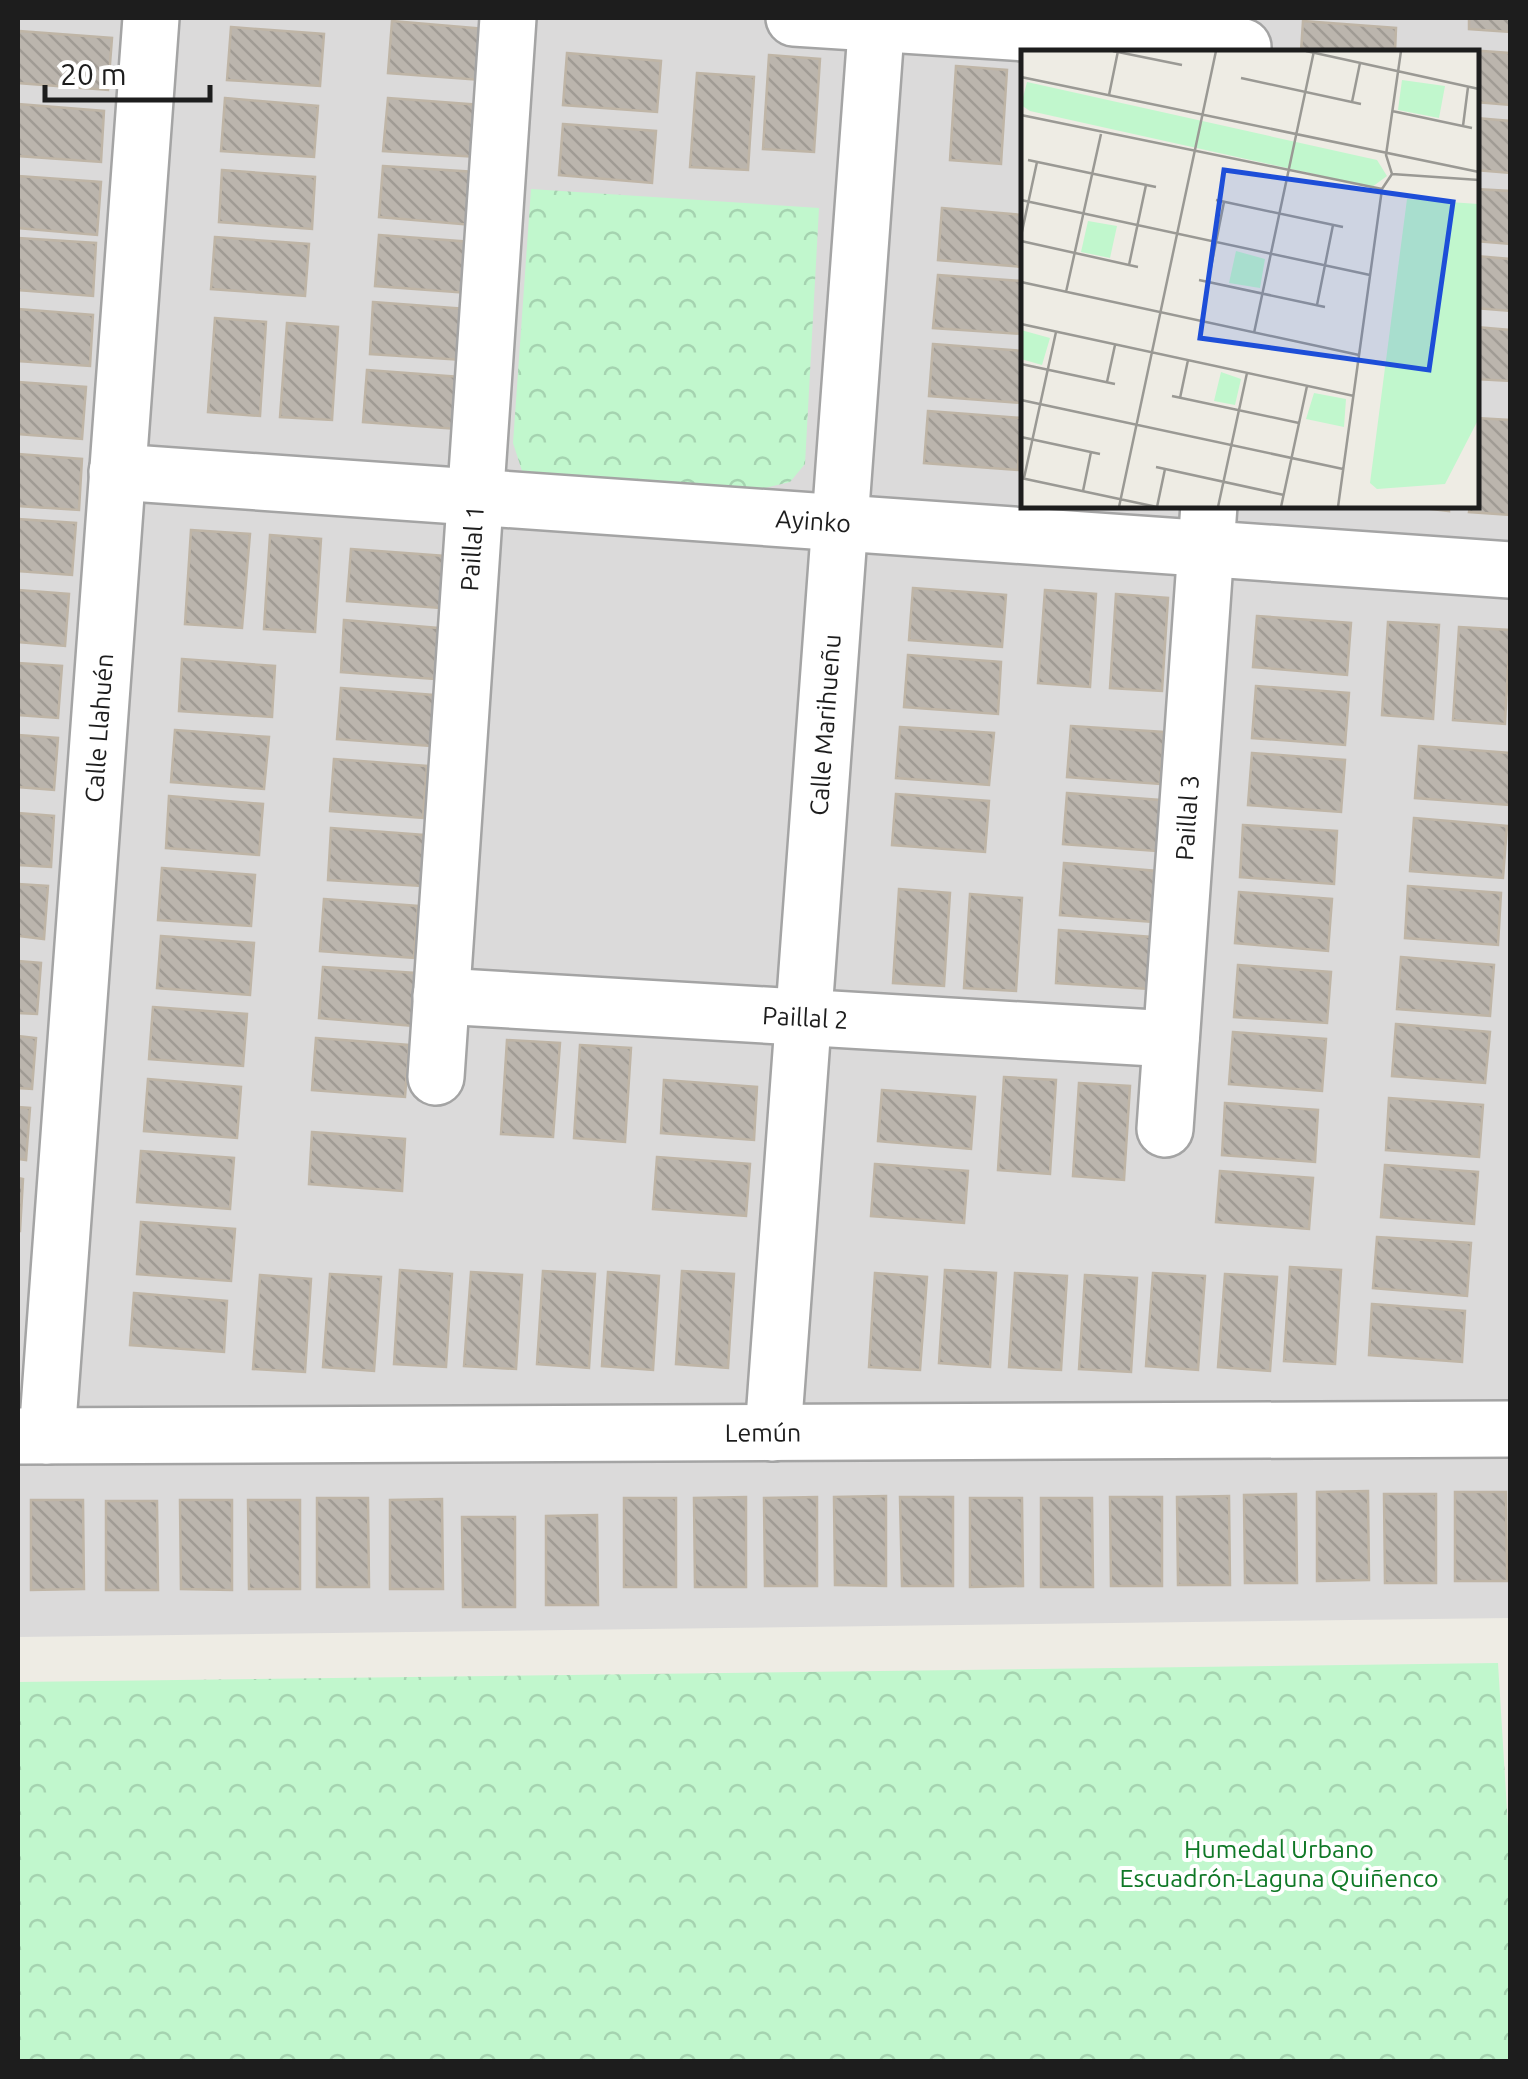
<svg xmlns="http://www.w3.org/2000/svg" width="1528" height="2079" font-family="Ubuntu,sans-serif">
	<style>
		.residential { fill: #dbdada; fill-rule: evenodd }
		.park { fill: url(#park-crowns) }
		.building { fill: url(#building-back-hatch); stroke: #bfb5a6; stroke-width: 2.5 }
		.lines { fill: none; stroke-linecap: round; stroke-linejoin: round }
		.minor-casing { stroke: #a4a4a4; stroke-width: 60 }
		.minor { stroke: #fff; stroke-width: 55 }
		.labels { text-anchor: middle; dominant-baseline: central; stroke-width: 8; stroke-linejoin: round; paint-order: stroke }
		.street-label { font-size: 25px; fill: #1d1d1d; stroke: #fff }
		.park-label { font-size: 25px; fill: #0f7826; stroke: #fff }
		.inset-road { fill: none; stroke: #9a9994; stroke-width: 2.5 }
		.view { fill: #1d4ed8; fill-opacity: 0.15; stroke: #1d4ed8; stroke-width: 5 }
		.inset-edge { fill: none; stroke: #1d1d1d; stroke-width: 5 }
	</style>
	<defs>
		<pattern id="park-crowns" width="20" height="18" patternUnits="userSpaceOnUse" patternTransform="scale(2.5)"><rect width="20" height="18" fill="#c1f7cd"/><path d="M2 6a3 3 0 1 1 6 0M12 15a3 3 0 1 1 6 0" fill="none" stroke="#a5d3b0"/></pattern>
		<pattern id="building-back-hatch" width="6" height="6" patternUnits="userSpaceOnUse" patternTransform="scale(2.5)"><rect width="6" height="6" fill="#bbb5ad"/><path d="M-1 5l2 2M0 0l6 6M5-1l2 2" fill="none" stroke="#a09b94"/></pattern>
	</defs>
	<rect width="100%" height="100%" fill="#eeece4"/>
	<path class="residential" d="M18,18H1510V1618L18,1637ZM1023,52H1476V505H1023Z"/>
	<path class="park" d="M531,189L819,208L805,464L790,482L757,490L523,474L513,443Z
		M1498,1663L1510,1859V2061H18V1682Z"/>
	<path class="building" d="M1469,18H1510V32L1469,29Z
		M392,21L485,29L481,80L388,73Z
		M1303,21L1396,28L1395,52H1301Z
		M231,27L324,34L320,86L227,80Z
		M19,31L112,38L108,90L18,83Z
		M1468,50L1510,53V105L1476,102V52Z
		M567,53L661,61L657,112L563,105Z
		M769,55L820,59L814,152L763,149Z
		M956,66L1007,70L1001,164L950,160Z
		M697,73L754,77L748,170L690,167Z
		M225,98L318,106L314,157L221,151Z
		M388,98L481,105L477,157L383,151Z
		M18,104L104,111L101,162L18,156Z
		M1476,118L1510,121V173L1476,170Z
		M563,124L656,131L652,183L559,175Z
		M383,166L476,172L472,225L379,217Z
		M222,170L315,177L312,229L219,222Z
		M18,176L101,182L97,235L18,228Z
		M1476,189L1510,191V244L1476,241Z
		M942,208L1023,215V267L938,260Z
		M379,235L472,242L468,293L375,286Z
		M215,237L309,244L305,296L211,289Z
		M18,238L96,243L93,296L18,290Z
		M1476,256L1510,259V311L1476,308Z
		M938,275L1023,281V334L933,328Z
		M373,302L466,309L463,360L370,354Z
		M18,309L93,315L90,366L18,361Z
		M215,318L266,322L260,416L208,412Z
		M287,323L338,327L332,420L280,417Z
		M1476,327L1510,330V381L1476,379Z
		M933,344L1023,351L1022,403L929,396Z
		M367,370L460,377L457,429L363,422Z
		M18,382L86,387L82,439L18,434Z
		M928,411L1021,418L1018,470L924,463Z
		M1476,418L1510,420V515L1469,512L1470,505H1476Z
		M18,454L82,459L79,510L18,506Z
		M1398,505H1449V511Z
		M18,519L76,523L72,575L18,571Z
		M191,530L250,534L242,628L185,624Z
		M270,535L321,539L315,632L264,629Z
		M351,549L445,556L440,608L347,601Z
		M913,588L1006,595L1002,647L909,640Z
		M18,590L69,594L65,646L18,642Z
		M1045,590L1096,594L1090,687L1038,683Z
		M1116,594L1168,598L1162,691L1110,688Z
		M1257,616L1351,623L1347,675L1253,667Z
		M344,620L438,628L434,679L341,672Z
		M1388,622L1439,625L1433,719L1382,715Z
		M1459,627L1510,630L1505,724L1453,720Z
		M908,655L1001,662L998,714L904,707Z
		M182,659L275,666L272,717L179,711Z
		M18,663L62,666L58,718L18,715Z
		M1256,686L1349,693L1345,745L1252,738Z
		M341,688L434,695L430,746L337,739Z
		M1071,726L1164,732L1160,784L1067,777Z
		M900,727L994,733L989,785L896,778Z
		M175,730L269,737L264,789L171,782Z
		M18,735L58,738L54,790L18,787Z
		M1419,746L1510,753L1509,805L1415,798Z
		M1252,753L1345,760L1341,812L1248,805Z
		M334,759L427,766L423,818L330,811Z
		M1067,793L1160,800L1156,851L1063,844Z
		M896,794L989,801L985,852L892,845Z
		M169,796L263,804L259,855L166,848Z
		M18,813L54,816L51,867L18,865Z
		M1414,818L1507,826L1503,878L1410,871Z
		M1243,825L1337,831L1334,884L1240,877Z
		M331,828L424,835L421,886L328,880Z
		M1064,863L1157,871L1153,922L1060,915Z
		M162,868L255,875L251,926L158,920Z
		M18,884L48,886L44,939L18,936Z
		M1408,886L1501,893L1498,945L1405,938Z
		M899,889L950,893L944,986L893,983Z
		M1239,892L1332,899L1328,951L1235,943Z
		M970,894L1022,898L1016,991L964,988Z
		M324,899L418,906L414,958L320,951Z
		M1059,930L1152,937L1149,989L1056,983Z
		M161,936L254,943L250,995L157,988Z
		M1401,957L1494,965L1490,1016L1397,1009Z
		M18,961L41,963L37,1014L18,1013Z
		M1238,965L1331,972L1327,1023L1234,1017Z
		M323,967L416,973L413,1026L319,1018Z
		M153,1007L247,1014L243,1066L149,1059Z
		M1396,1024L1490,1032L1485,1083L1392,1076Z
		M1233,1032L1326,1039L1322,1091L1229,1084Z
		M18,1036L36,1038L32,1089L18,1088Z
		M316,1038L409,1045L405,1097L312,1090Z
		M507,1040L560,1043L553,1137L501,1134Z
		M580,1045L631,1048L625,1142L574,1138Z
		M1004,1077L1056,1080L1050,1174L998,1170Z
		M148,1079L241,1087L237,1138L144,1131Z
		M664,1080L757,1087L754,1140L661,1133Z
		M1079,1083L1130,1086L1124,1180L1073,1176Z
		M882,1090L975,1097L971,1149L878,1141Z
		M1389,1098L1483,1105L1479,1157L1386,1150Z
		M1225,1103L1318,1110L1315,1162L1222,1155Z
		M18,1107L30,1108L26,1160L18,1159Z
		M312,1132L405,1139L402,1191L309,1184Z
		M141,1151L234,1158L230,1209L137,1202Z
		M657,1157L750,1164L746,1216L653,1209Z
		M875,1164L968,1171L964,1223L871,1216Z
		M1385,1165L1478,1172L1474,1224L1381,1217Z
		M1220,1171L1313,1178L1309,1229L1216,1222Z
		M18,1178L23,1179L20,1231H18Z
		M141,1222L235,1229L231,1281L137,1274Z
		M1377,1237L1471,1243L1467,1296L1373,1288Z
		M1290,1267L1341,1270L1335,1364L1284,1361Z
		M400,1270L452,1274L446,1367L394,1364Z
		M945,1270L996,1273L990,1367L939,1363Z
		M543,1271L595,1274L589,1368L537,1364Z
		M682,1271L734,1274L728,1368L676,1364Z
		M471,1272L522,1275L516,1369L464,1366Z
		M608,1272L659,1276L653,1370L602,1366Z
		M875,1273L927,1277L920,1370L869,1367Z
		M1015,1273L1067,1276L1061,1370L1009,1367Z
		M1153,1273L1205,1276L1198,1370L1146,1366Z
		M330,1274L381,1277L374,1371L323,1367Z
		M1225,1274L1277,1277L1270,1371L1218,1367Z
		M260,1275L311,1279L305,1372L253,1369Z
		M1085,1275L1137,1278L1131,1372L1079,1369Z
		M134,1293L227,1301L224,1352L130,1345Z
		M1372,1304L1465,1311L1462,1362L1369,1355Z
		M1368,1491L1369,1580L1317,1581V1492Z
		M1455,1492H1506L1507,1581H1455Z
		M1296,1494L1297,1583H1245L1244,1495Z
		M1384,1494H1436V1583H1385Z
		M886,1496V1586L835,1585L834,1497Z
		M1229,1496L1230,1585H1178L1177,1497Z
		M746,1497V1587H695L694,1498Z
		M817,1497V1586H765L764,1498Z
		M900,1497H953V1586H902Z
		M1110,1497H1162V1586H1111Z
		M317,1498H368L369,1587H317Z
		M624,1498H676V1587H624Z
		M970,1498H1022L1023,1586L970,1587Z
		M1041,1498H1092L1093,1587H1041Z
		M442,1499L443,1589H390V1500Z
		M31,1500H83L84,1589L31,1590Z
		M180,1500H232V1590L181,1589Z
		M248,1500H300V1589H249Z
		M106,1501H157L158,1590H106Z
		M597,1515L598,1605H546V1516Z
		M462,1517H515V1607H463Z"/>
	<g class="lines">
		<defs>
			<g id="minor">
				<path d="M794,18L1243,47"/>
				<path id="s1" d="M117,472L1510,570"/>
				<path id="s2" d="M441,996L1171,1039"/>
				<path id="s3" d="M436,1077L508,18"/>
				<path id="s4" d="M1165,1129L1209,505"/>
				<path id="s5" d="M773,1433L877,18"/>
				<path id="s6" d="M18,1436L1510,1429"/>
				<path id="s7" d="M47,1436L151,18"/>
			</g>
		</defs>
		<use href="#minor" class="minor-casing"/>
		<use href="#minor" class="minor"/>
	</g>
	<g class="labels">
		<g class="street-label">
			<text stroke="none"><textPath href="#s1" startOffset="698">Ayinko</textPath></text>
			<text stroke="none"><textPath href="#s3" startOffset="530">Paillal 1</textPath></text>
			<text stroke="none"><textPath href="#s5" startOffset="710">Calle Marihueñu</textPath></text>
			<text stroke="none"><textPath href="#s7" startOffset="710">Calle Llahuén</textPath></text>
			<text stroke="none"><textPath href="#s4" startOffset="312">Paillal 3</textPath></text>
			<text stroke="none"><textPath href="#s2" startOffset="365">Paillal 2</textPath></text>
			<text stroke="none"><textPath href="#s6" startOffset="745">Lemún</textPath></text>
		</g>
		<g class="park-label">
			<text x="1279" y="1849">Humedal Urbano<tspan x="1279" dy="29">Escuadrón-Laguna Quiñenco</tspan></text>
		</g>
	</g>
	<g transform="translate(1021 50)">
		<rect width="458" height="458" fill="#eeece4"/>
		<path d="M381,30L424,36L418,68L377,60ZM6,32L356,110L366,126L351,137L9,61L0,55ZM386,149L457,154V370L424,434L356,439L349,433ZM67,171L96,176L89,208L60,202ZM215,201L244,209L239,238L208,233ZM0,280L29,288L21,315L0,309ZM200,322L220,329L214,355L193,351ZM293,343L325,349L323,377L285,369Z" fill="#c1f7cd"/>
		<path class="inset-road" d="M92,1L161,15M285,1L458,39M0,27L458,122M220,28L340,54M88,45L97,1M331,52L339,13M371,61L451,78M0,65L361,139M442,76L447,37M7,110L135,137M371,124L458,130M0,150L349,225M195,150L322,177M0,186L16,112M0,191L117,217M108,215L125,135M178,230L304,257M0,232L338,305M187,232L203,152M45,242L80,84M296,255L312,175M0,274L333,346M233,283L293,1M0,314L94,334M86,332L94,295M151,346L278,373M159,348L167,310M0,350L322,419M0,387L79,404M135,417L263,445M0,428L136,457M3,428L35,282M62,441L70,402M98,457L195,1M136,457L144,419M197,457L226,323M260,457L286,336M317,457L361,139L371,124L365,105L380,1"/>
		<path class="view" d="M203,120L432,152L408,320L179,288Z"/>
		<rect width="458" height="458" class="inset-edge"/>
	</g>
	<rect width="1528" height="2079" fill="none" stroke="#1d1d1d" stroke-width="40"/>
	<path d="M45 85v15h165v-15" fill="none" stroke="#1d1d1d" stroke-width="5"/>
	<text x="60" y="85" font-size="30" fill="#1d1d1d" stroke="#ffffff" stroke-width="8" paint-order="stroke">20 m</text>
</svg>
